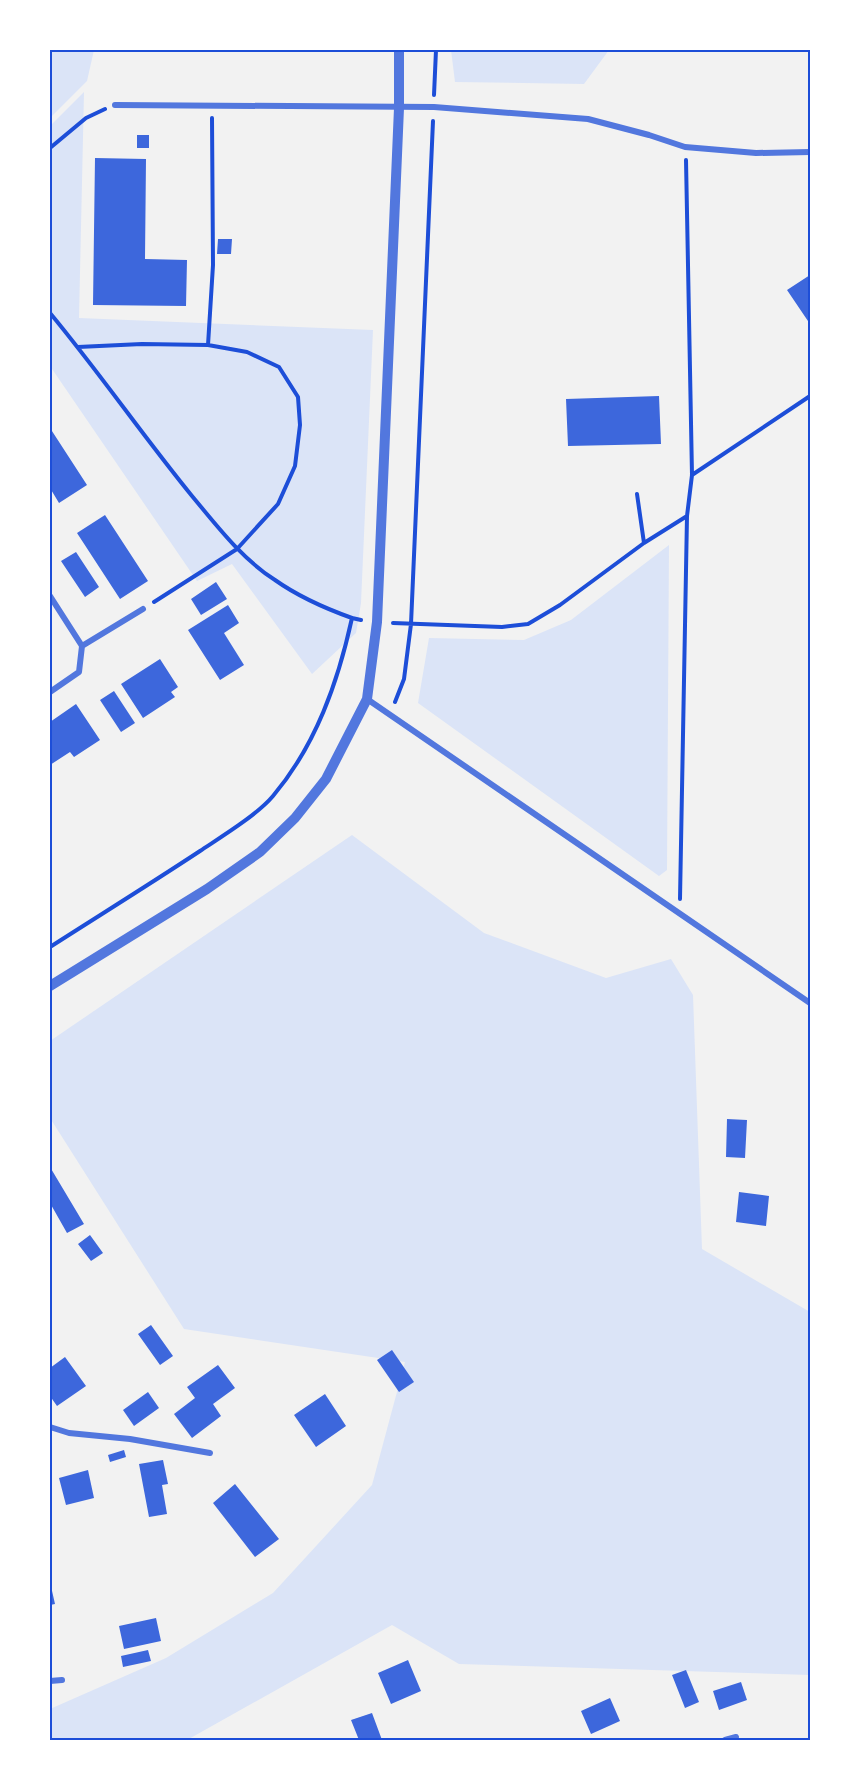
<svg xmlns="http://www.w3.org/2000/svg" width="860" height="1790" font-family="Commissioner,sans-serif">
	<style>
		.green { fill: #dbe4f7 }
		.building { fill: #3d67dc }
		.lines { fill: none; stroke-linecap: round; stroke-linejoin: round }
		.path { stroke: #1d4ed8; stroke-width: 4 }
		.minor { stroke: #5277de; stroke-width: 6 }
		.tertiary { stroke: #5277de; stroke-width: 10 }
		.neatline { fill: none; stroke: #1d4ed8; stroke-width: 2 }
	</style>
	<rect width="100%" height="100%" fill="#f2f2f2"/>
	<path class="green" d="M50,50H94L87,81L50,118Z
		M451,50H609L584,84L455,82Z
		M84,92L79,318L373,330L361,603L356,633L312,674L232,564L197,581L50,366V126Z
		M669,545L667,870L659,876L418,703L429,638L524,640L571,620Z
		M352,835L484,933L606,978L671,959L693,995L702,1249L810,1312V1675L459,1664L392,1625L187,1740H50V1709L166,1658L273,1593L372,1485L405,1362L184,1329L50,1118V1041Z"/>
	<path class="building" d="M137,135H149V148H137Z
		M95,158L146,159L145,259L187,260L186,306L93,305Z
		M218,239H232L231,254H217Z
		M810,275V324L787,290Z
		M659,396L661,444L568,446L566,399Z
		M50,428L87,485L59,503L50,488Z
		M105,515L148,581L120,599L77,533Z
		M76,552L99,587L85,597L61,561Z
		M216,582L227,599L201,615L191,599Z
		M228,605L239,623L224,633L244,665L220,680L188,630Z
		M160,659L178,687L171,692L175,697L143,718L121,684Z
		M114,691L135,723L121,732L100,700Z
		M76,704L100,740L74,757L70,752L50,765V725L52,724L50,722Z
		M727,1119L747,1120L745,1158L726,1157Z
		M50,1167L84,1224L67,1233L50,1203Z
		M739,1192L769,1196L766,1226L736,1222Z
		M90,1235L103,1253L91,1261L78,1244Z
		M151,1325L173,1356L160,1365L138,1334Z
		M392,1350L414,1382L399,1392L377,1360Z
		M65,1357L86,1386L57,1406L50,1396V1368Z
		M218,1365L235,1388L213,1404L221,1416L192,1438L174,1414L195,1398L187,1387Z
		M148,1392L159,1408L134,1426L123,1410Z
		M325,1394L346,1426L316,1447L294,1415Z
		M124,1450L126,1457L110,1462L108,1455Z
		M163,1460L168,1484L162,1485L167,1514L149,1517L139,1464Z
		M88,1470L94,1498L66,1505L59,1478Z
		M235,1484L279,1539L255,1557L213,1503Z
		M50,1582L55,1604L50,1605Z
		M156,1618L161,1641L124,1649L119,1626Z
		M148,1650L151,1661L123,1667L121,1656Z
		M408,1660L421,1691L391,1704L378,1673Z
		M686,1670L699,1702L685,1708L672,1675Z
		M741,1682L747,1700L719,1710L713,1691Z
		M610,1698L620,1721L591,1734L581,1711Z
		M372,1713L382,1740H359L351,1720Z"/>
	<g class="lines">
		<path class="path" d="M434,95L436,50
			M50,148L86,118L105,109
			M50,313C99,372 143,436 192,496C217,526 242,559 275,580C299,597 324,608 352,618
			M208,345L213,265L212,118
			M78,347L142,344L208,345L247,352L279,367L298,397L300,425L295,466L278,504L237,549L154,602
			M692,475L810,396
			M637,494L644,543
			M393,623L502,627L528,624L560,605L644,543L687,516
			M395,702L404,679L411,624L433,121
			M680,899L687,516L692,475L686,160
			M50,947C100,915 150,884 200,851C221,837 257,815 273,796C316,745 338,682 352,618L361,620"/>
		<path class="minor" d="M115,105L434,107L588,119L649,135L685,147L756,153L810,152
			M50,596L82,646L79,672L50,692
			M82,646L143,609
			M367,699L810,1003
			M50,1427L69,1433L130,1439L210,1453
			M50,1681L62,1680
			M725,1740L736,1737"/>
		<path class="tertiary" d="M50,986L207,889L260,852L295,818L326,779L367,699L377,622L399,108V50"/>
	</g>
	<rect width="860" height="1790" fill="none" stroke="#ffffff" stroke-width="102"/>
	<rect x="51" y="51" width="758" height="1688" class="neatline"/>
</svg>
